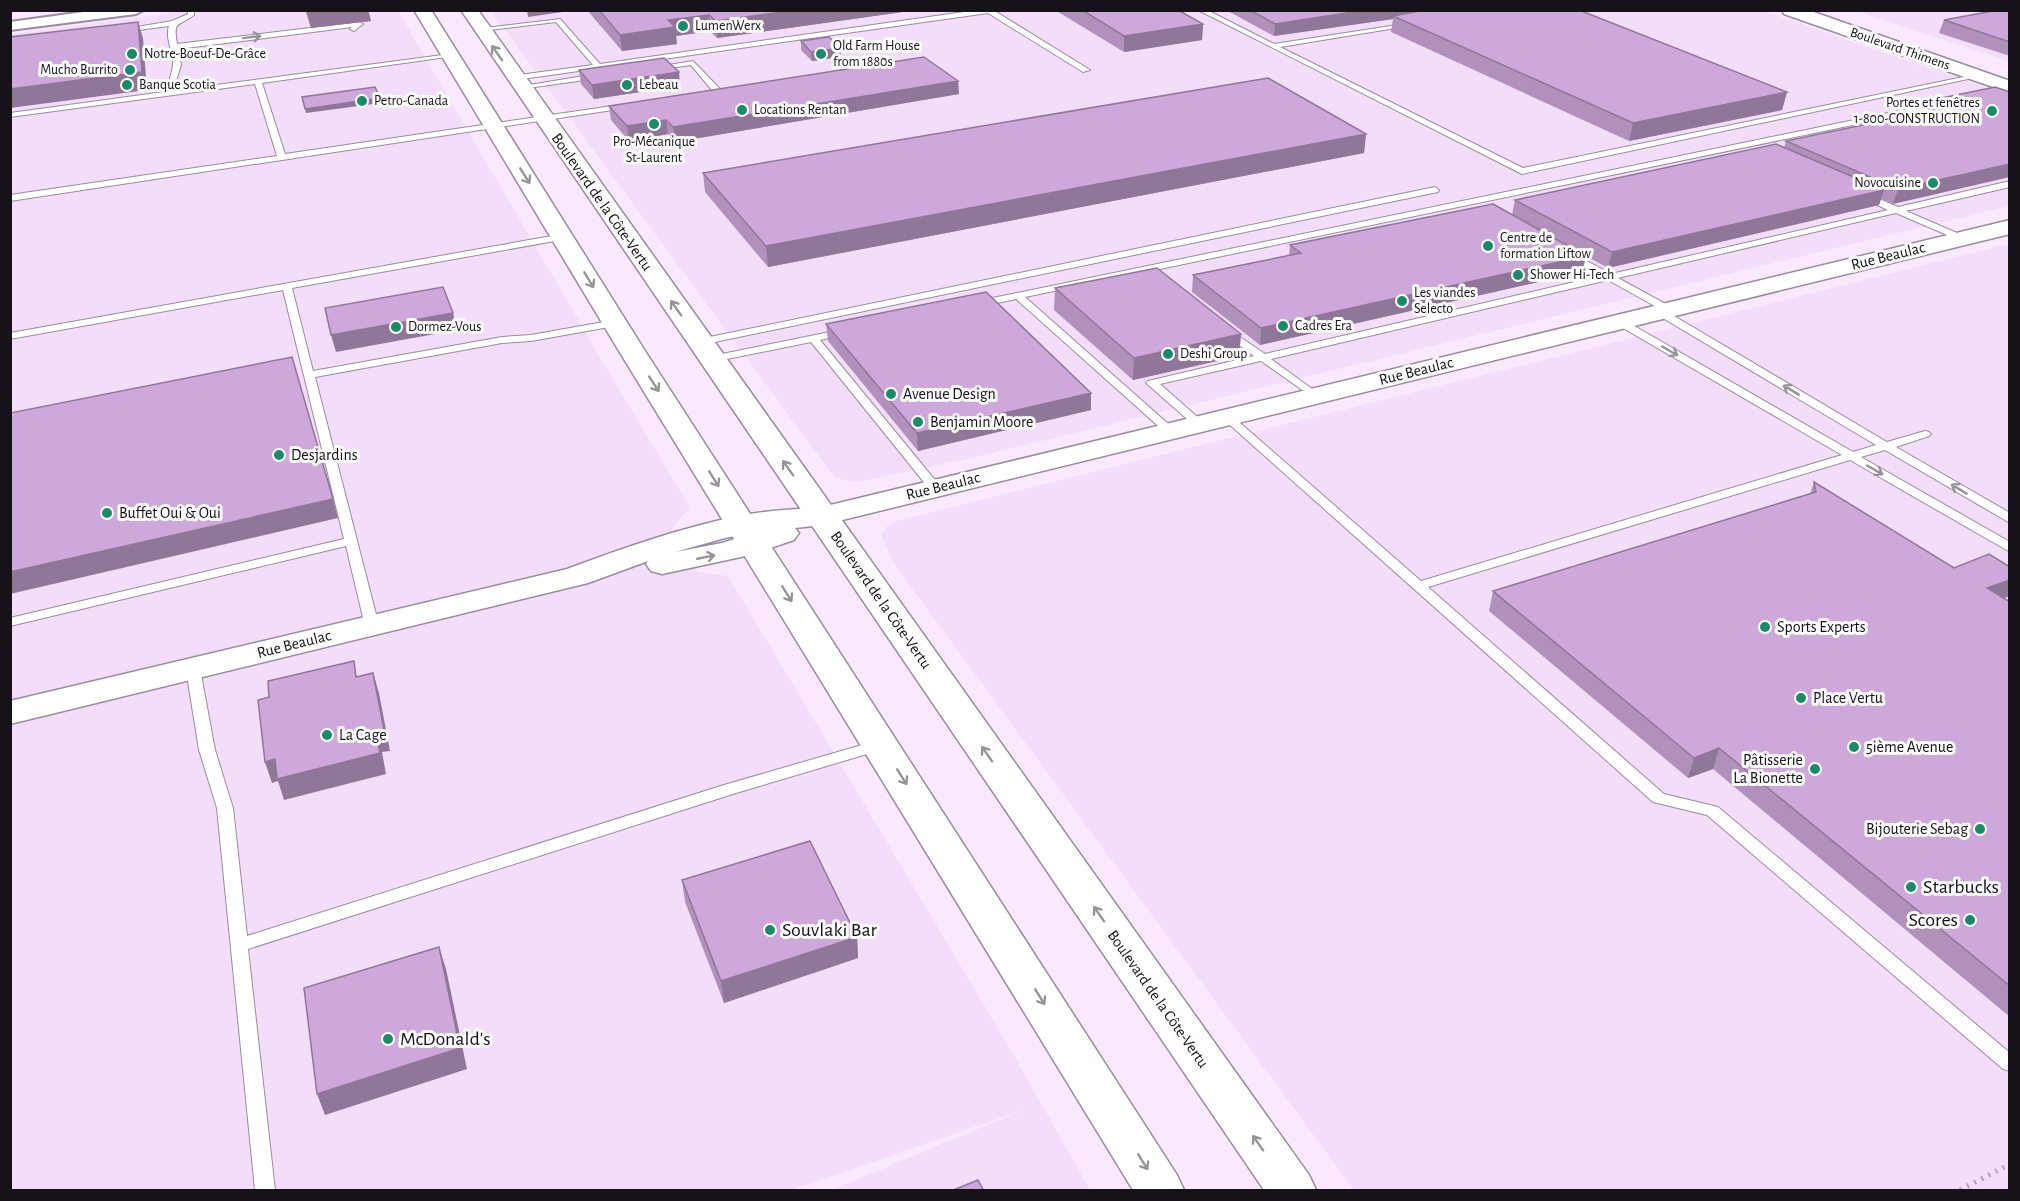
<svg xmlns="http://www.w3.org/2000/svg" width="2020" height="1201" font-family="'Alegreya Sans',sans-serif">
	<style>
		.built { fill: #f3ddfa }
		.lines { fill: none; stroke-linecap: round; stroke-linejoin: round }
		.service-casing { stroke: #9a8b9f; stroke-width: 2 }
		.minor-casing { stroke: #9a8b9f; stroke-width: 4 }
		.tertiary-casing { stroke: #9a8b9f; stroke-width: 3 }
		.secondary-casing { stroke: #9a8b9f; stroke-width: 3 }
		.path { stroke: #b0a2b4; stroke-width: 5; stroke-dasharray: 2 6; stroke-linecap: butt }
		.service { fill: #fff; fill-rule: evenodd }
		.minor { fill: #fff; fill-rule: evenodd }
		.tertiary { fill: #fff; fill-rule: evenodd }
		.secondary { fill: #fff; fill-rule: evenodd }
		.wall { fill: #b190bb }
		.shaded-wall { fill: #907699 }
		.building { fill: #cea8da; stroke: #907699; stroke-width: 1.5 }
		.oneway { stroke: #979498 }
		.poi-dot { fill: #198a6a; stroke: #fcfcfc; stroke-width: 2 }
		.labels { text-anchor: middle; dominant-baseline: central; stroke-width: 6; stroke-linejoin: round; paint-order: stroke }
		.far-poi-label { font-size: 14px; fill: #171119; stroke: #fcfcfc; text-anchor: start }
		.far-street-label { font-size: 14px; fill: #171119; stroke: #fcfcfc }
		.street-label { font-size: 16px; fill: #171119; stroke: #fcfcfc }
		.poi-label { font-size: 16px; fill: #171119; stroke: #fcfcfc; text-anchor: start }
		.near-poi-label { font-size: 20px; fill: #171119; stroke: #fcfcfc; text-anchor: start }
	</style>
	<rect width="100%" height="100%" fill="#f9e8fe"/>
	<path class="built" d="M196,10L398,11L601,359L690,507L672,528L698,572L728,576L1008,1045L1090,1190H832L1026,1109L791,1190H11L10,34Z
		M491,11H1764L2009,96V206L963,460L858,482L835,478Z
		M1856,11H2009V61Z
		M2009,244V1190H1354L895,565L881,535L886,527L897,521Z"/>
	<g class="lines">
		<defs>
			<path id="service" d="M188,10H194V15C178,27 173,20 177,44L360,22L363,24L354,31L350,29L352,27L178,49L181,65L176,81L178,90L450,54L454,56L262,83L285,154L626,104L630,106L626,108L10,201V195L277,156L255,84L10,117V113L171,91C167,78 173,74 173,63C173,51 165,38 169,26L123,32L119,30L172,21L188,14Z
				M978,10H993L1090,70L1083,72L988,13L515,80H512V76L593,65L556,22L481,31L477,29L560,19L600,64Z
				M1198,10H1207L1274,44L1410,23L1408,26L1280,47L1523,168L1978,74L1982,76L1522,174Z
				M693,61L721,90V94H715L691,65L654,70L650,68Z
				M596,74H599V78L521,89L517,87Z
				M1946,101H1949V105L1025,297L1174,429L1176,431L1170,434L1166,433L1016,299L978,307L973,304L978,301Z
				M2010,181V187L1906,211L1964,236V240L1961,241L1896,213L1618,278L1673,308L1674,310L1669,313L1887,442L1925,431L1929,432L1931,434L1929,436L1896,447L2010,513V523L1885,450L1861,457L2010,542V552L1850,460L1428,587L1664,794L1718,807L2010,1053V1071L2003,1069L1707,815L1653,802L1221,417L1227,414L1231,415L1421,581L1842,455L1616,324V320H1624L1853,452L1876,445L1656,314L1655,312L1660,309L1608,280L1271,359L1319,394V398L1315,399L1261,361L1160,384L1203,422L1205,424L1199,427L1195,426L1146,383L1148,381L1254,356L1223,333L1222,331L1227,328L1265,354L1600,276L1565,256V252L1568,251L1611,274L1888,210L1862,198L1861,196L1865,193L1898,207Z
				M1435,187L1439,190L1438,192L700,345L695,342L700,339Z
				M563,234L568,237L566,239L292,288L313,371L502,337L531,335L615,320L620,323L615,326L531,341L502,343L315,377L379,626L377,629H367L365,626L346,546L10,626V618L344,539L283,290L10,339V333Z
				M845,329L850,332L849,334L820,340L939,485L941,488L939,491H931L811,342L712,362L707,359L712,356Z
				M193,665L200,669L215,750L233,808L247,936L724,785L879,740L884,741L887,745L884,749L736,793L248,949L275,1190H255L217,808L199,750L186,669Z"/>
			<path id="minor" d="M98,10H143L136,14L10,30V22Z"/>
			<path id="tertiary" d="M1782,10H1808L2010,81V93L1784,14Z
				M2010,220V234L822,525L795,528L799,533L794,540L750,555L662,574L651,571L646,564L648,561L588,583L10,724V701L567,569C623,548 680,528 739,516C766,510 794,510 822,507ZM760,531L722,543L675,552L725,538Z"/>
			<path id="secondary" d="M414,10H431L645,351L1177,1175L1184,1190H1133L619,351Z
				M461,10H478L1309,1175L1316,1190H1264Z"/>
		</defs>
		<use href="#service" class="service-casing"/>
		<use href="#minor" class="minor-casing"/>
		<use href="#tertiary" class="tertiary-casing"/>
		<use href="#secondary" class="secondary-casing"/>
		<path class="path" d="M1960,1190L2010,1164"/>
		<use href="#service" class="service"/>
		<use href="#minor" class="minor"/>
		<use href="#tertiary" class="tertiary"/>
		<use href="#secondary" class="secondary"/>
	</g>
	<path class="wall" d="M305,10H368L371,21L311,28Z
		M587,10H917L717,38L710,31L676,36L677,44L622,51Z
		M1055,10H1178L1203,24L1202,40L1124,52Z
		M1226,10H1579L1787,92L1782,110L1629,141L1391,32L1393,19L1274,36Z
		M2010,10V56L1939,33L1944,20Z
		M801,41L841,57L812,61L801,50Z
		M579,70L680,86L594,99L581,84Z
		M958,81L959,94L675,142L668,134L629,141L611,120L609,106Z
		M1995,87L1893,204L1881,199L1879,205L1608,268L1586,256L1582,272L1260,345L1192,292L1193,275L1289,255L1290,245L1512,215L1515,200L1784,148L1786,141L1928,111L1932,100Z
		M1366,134L1364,153L768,267L705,192L703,173Z
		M1055,288L1241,334L1239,356L1133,380L1054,310Z
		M826,324L1091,410L918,451L828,341Z
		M1814,482L2010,602V1017L1713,769L1688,778L1489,611L1493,591L1810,494Z
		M682,880L857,937L858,958L724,1003L685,902Z"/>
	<path class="shaded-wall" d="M319,10H368L371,21L311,28L307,12Z
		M527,10H576L528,17Z
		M796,10H917L717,38L716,21Z
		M1366,10H1449L1393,16V19L1274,36L1275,24Z
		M709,15L710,31L676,36L677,44L622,51L620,35L668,20Z
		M138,22L143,38L147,90L10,108V89Z
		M1203,24L1202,40L1124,52V36Z
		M840,48L841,57L812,61L811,52Z
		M679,72L680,86L594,99L592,85Z
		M958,81L959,94L675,142L673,127Z
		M1787,92L1782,110L1629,141L1633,123Z
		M380,98L381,103L306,113L305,109Z
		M666,120L668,134L629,141L627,126Z
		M1366,134L1364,153L768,267L766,246Z
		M2010,164V177L1893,204L1898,189Z
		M1884,190L1879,205L1608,268L1612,252Z
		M1586,256L1582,272L1260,345L1261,328Z
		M453,313L457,330L336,352L331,335Z
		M1241,334L1239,356L1133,380L1134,358Z
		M1091,393V410L918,451L917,433Z
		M333,499L338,518L10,594V572Z
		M2010,580V596L1978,608L1987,588Z
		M373,673L379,693L390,751L382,752L386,774L284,800L278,781L272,783L265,762L376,732Z
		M1719,748L1713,769L1688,778L1694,758Z
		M857,937L858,958L724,1003L721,981Z
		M439,947L446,969L467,1069L325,1115L317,1094Z"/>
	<path class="building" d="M599,10H796L716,21L709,15L668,20L675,27L620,35Z
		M1082,10H1178L1203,24L1124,36Z
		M1250,10H1366L1275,24Z
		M1425,10H1579L1787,92L1633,123L1393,16Z
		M1998,10H2010V42L1944,20Z
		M138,22L142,72L10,89V37Z
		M829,37L840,48L811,52L801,41Z
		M924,57L958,81L673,127L666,120L627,126L609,106Z
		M664,58L679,72L592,85L579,70Z
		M1268,78L1366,134L766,246L703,173Z
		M375,87L380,98L305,109L302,97Z
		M1995,87L2010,92V164L1898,189L1786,141L1949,107L1932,100Z
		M1776,144L1884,190L1612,252L1515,200Z
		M1493,204L1586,256L1261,328L1193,275L1301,253L1290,245Z
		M1157,268L1241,334L1134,358L1055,288Z
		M443,287L453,313L331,335L325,308Z
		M986,292L1091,393L917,433L826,324Z
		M292,357L333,499L10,572V413Z
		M1814,482L1954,568L1989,554L2010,567V580L1987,588L2010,602V986L1719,748L1694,758L1493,591L1816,492Z
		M354,661L356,677L373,673L384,730L376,732L380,753L277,779L275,759L265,762L258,700L269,697L268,681Z
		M810,841L857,937L721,981L682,880Z
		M439,947L460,1048L317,1094L304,988Z
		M978,1180L984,1191H951Z"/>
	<defs><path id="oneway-shaft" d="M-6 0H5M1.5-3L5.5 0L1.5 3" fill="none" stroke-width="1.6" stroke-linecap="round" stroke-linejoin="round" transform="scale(1.5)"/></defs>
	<g class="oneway">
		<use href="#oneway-shaft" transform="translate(252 37) rotate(-7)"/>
		<use href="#oneway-shaft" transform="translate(497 53) rotate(-125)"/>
		<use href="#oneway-shaft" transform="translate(525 176) rotate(58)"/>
		<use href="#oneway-shaft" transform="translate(589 280) rotate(59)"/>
		<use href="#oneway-shaft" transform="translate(676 308) rotate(-125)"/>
		<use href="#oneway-shaft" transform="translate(1670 351) rotate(30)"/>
		<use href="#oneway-shaft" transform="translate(654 384) rotate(57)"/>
		<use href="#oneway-shaft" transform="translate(1791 390) rotate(-149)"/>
		<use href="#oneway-shaft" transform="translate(788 468) rotate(-125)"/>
		<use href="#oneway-shaft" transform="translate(1875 470) rotate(30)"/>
		<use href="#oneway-shaft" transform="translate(714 479) rotate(58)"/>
		<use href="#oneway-shaft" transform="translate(1959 489) rotate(-149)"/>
		<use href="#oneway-shaft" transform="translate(706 557) rotate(-11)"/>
		<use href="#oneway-shaft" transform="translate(787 594) rotate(58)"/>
		<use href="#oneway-shaft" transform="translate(987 754) rotate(-125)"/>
		<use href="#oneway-shaft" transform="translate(902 777) rotate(58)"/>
		<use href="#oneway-shaft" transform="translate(1099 914) rotate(-125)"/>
		<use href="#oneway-shaft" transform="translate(1040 997) rotate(58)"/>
		<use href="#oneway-shaft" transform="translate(1258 1143) rotate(-125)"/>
		<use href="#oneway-shaft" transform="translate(1143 1162) rotate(58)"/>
	</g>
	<g class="poi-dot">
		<circle cx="683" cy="26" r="6"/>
		<circle cx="132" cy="54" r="6"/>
		<circle cx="821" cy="54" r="6"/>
		<circle cx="130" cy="70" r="6"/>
		<circle cx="127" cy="85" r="6"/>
		<circle cx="627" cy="85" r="6"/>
		<circle cx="362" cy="101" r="6"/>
		<circle cx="742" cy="110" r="6"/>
		<circle cx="1992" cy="111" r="6"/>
		<circle cx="654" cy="124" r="6"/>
		<circle cx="1933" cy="183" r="6"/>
		<circle cx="1488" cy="246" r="6"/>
		<circle cx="1518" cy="275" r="6"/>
		<circle cx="1402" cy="301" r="6"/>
		<circle cx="1283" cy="326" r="6"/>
		<circle cx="396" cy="327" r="6"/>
		<circle cx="1168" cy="354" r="6"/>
		<circle cx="891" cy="394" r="6"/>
		<circle cx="918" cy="422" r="6"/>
		<circle cx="279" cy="455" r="6"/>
		<circle cx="107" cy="513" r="6"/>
		<circle cx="1765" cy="627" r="6"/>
		<circle cx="1801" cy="698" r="6"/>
		<circle cx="327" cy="735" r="6"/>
		<circle cx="1854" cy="747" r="6"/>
		<circle cx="1815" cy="769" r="6"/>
		<circle cx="1980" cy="829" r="6"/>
		<circle cx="1911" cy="887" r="6"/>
		<circle cx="1970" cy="920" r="6"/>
		<circle cx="770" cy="930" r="6"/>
		<circle cx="388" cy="1039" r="6"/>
	</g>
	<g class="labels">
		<g class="far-poi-label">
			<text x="695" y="26">LumenWerx</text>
			<text x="833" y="46">Old Farm House<tspan x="833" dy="16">from 1880s</tspan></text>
			<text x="144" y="54">Notre-Boeuf-De-Grâce</text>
			<text x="118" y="70" text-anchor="end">Mucho Burrito</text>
			<text x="139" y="85">Banque Scotia</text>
			<text x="639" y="85">Lebeau</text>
			<text x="374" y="101">Petro-Canada</text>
			<text x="1980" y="103" text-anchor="end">Portes et fenêtres<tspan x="1980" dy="16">1-800-CONSTRUCTION</tspan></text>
			<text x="754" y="110">Locations Rentan</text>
			<text x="654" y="142" text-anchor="middle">Pro-Mécanique<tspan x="654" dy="16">St-Laurent</tspan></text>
			<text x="1921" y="183" text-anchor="end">Novocuisine</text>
			<text x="1500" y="238">Centre de<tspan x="1500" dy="16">formation Liftow</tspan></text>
			<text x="1530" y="275">Shower Hi-Tech</text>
			<text x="1414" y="293">Les viandes<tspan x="1414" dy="16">Selecto</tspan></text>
			<text x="1295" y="326">Cadres Era</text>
			<text x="408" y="327">Dormez-Vous</text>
			<text x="1180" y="354">Deshi Group</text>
		</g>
		<g class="far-street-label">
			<text transform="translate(1900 49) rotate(19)">Boulevard Thimens</text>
		</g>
		<g class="street-label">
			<text transform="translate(602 202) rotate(55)">Boulevard de la Côte-Vertu</text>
			<text transform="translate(1888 256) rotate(-14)">Rue Beaulac</text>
			<text transform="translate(1416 371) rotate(-14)">Rue Beaulac</text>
			<text transform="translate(943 486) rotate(-14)">Rue Beaulac</text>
			<text transform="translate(881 600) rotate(55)">Boulevard de la Côte-Vertu</text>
			<text transform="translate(294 644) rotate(-14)">Rue Beaulac</text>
			<text transform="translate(1158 999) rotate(55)">Boulevard de la Côte-Vertu</text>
		</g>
		<g class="poi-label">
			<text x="903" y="394">Avenue Design</text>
			<text x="930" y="422">Benjamin Moore</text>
			<text x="291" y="455">Desjardins</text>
			<text x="119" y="513">Buffet Oui &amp; Oui</text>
			<text x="1777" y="627">Sports Experts</text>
			<text x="1813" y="698">Place Vertu</text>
			<text x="339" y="735">La Cage</text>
			<text x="1866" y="747">5ième Avenue</text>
			<text x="1803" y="760" text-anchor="end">Pâtisserie<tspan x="1803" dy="18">La Bionette</tspan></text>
			<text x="1968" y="829" text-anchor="end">Bijouterie Sebag</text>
		</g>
		<g class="near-poi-label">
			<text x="1923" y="887">Starbucks</text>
			<text x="1958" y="920" text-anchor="end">Scores</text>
			<text x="782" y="930">Souvlaki Bar</text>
			<text x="400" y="1039">McDonald's</text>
		</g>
	</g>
	<rect width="2020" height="1201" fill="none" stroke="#171119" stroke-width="24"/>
</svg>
